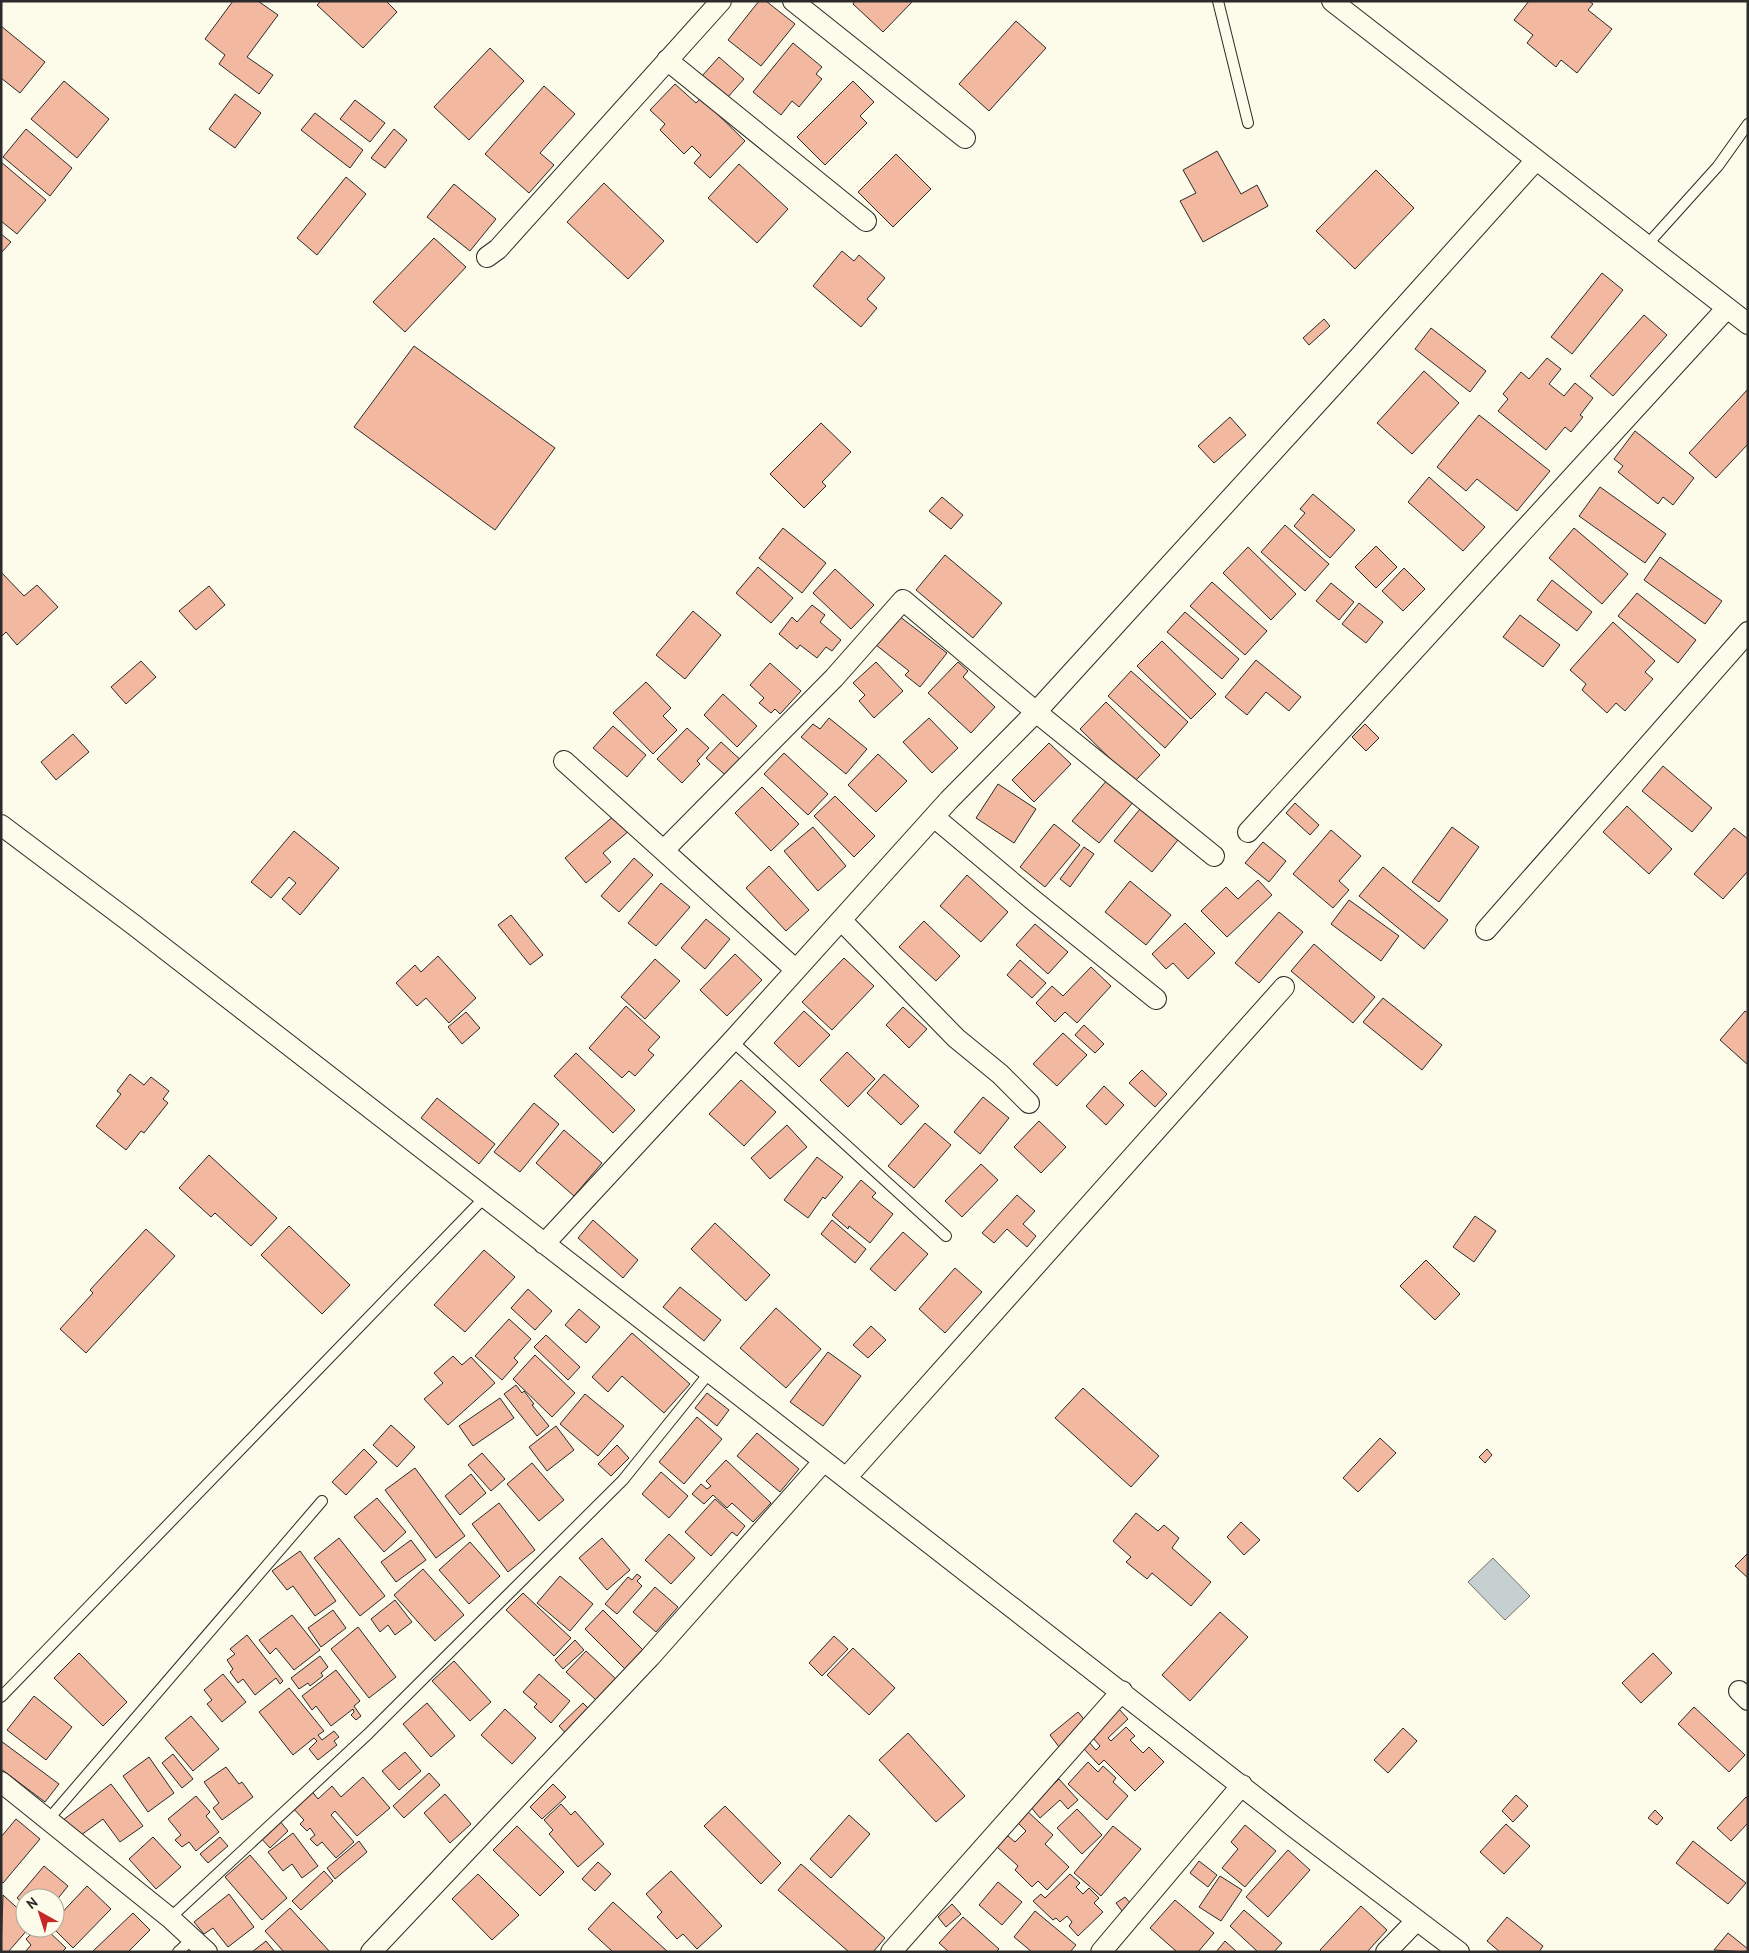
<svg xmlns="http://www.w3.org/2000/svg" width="1749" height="1953" font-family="'PT Sans',sans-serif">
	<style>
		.water { fill: #c7d0d0; stroke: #74746e }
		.building { fill: #f2b8a0; stroke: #2b2b2b }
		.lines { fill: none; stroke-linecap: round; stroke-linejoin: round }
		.service-casing { stroke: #2b2b2b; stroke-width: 12 }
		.minor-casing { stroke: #2b2b2b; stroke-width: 22 }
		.service { stroke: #fdfbea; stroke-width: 10 }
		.minor { stroke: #fdfbea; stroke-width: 20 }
	</style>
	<rect width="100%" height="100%" fill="#fdfbea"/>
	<path class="water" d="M1493,1558L1530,1596L1505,1620L1468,1582Z"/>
	<path class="building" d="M233,1H258L278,15L247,57L273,75L259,94L219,64L225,55L205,39Z
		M321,1H386L397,12L363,48L317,5Z
		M759,1H766L795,24L761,66L728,40Z
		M855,1H913L883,32L853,4Z
		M1529,1H1589L1593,4L1588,10L1612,29L1577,73L1561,60L1556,67L1527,43L1533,35L1514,20Z
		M1016,21L1046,48L989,111L959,84Z
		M1,26L45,62L20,93L1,78Z
		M793,43L822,67L816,74L822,79L799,107L792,101L781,115L753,92Z
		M490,48L524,81L469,140L434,107Z
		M719,57L744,79L727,98L702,76Z
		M64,81L109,119L77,158L31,119Z
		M853,81L874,102L860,116L867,123L825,165L797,137Z
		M675,84L696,103L701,98L745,141L710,178L694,163L701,155L692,146L684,154L660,130L665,124L650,110Z
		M544,86L575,114L540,153L554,165L529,193L485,154Z
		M235,94L261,113L235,148L209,129Z
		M355,100L385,123L370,142L340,119Z
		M315,113L363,150L350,168L301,130Z
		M26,129L72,168L50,196L3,157Z
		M394,129L407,140L385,168L371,158Z
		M1217,151L1241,194L1257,185L1268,206L1203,242L1180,201L1196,193L1183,170Z
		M896,154L931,189L893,227L858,192Z
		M1,162L46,200L17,234L1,221Z
		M739,164L788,209L757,243L708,198Z
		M1376,170L1414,208L1355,269L1316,231Z
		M346,177L366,194L317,255L297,238Z
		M604,183L664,241L628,279L567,222Z
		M454,184L496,219L470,251L427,217Z
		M1,234L11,242L1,253Z
		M434,238L466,267L405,332L373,302Z
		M842,251L854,261L859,255L885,278L867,299L877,308L861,327L813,286Z
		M1602,273L1623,290L1572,354L1551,337Z
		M1644,315L1667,335L1613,396L1590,376Z
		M1324,319L1330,326L1309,345L1303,338Z
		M1431,328L1486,371L1470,392L1415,349Z
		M414,346L555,448L495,530L354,427Z
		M1547,358L1561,369L1549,384L1564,396L1575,383L1593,398L1580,415L1583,417L1571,432L1565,427L1546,450L1498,411L1508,399L1503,394L1521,372L1529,379Z
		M1424,371L1459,403L1412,454L1377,423Z
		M1748,389V444L1716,478L1689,453Z
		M1479,415L1550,471L1517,511L1477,479L1466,491L1437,467Z
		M1230,417L1246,435L1214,463L1198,446Z
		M821,423L851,452L822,482L826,486L804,508L770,474Z
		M1635,431L1694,478L1673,505L1663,497L1658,504L1618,472L1623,466L1614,459Z
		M1429,477L1485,527L1463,551L1408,502Z
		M1600,487L1666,534L1645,563L1579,516Z
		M1313,494L1355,530L1330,558L1294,526L1305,513L1300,509Z
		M942,497L963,515L951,529L929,511Z
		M1285,525L1329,564L1305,591L1261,552Z
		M783,528L826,563L802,593L759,558Z
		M1574,528L1628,574L1602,604L1549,558Z
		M1376,546L1397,567L1376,588L1355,567Z
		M1248,547L1296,594L1271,620L1223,573Z
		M945,555L1002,603L973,638L916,590Z
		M1660,557L1722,601L1705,624L1644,580Z
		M758,567L793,598L771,623L736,593Z
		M1404,568L1425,589L1403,611L1382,591Z
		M835,569L874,605L851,629L813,593Z
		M1,572L24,596L37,585L58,607L17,645L6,632L1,637Z
		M1552,580L1592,612L1577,631L1537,600Z
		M1212,582L1267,631L1245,655L1190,606Z
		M1331,583L1354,602L1339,620L1316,601Z
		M209,586L225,605L196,630L179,611Z
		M1637,593L1696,640L1678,663L1618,616Z
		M1359,603L1383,622L1366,643L1342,624Z
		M812,605L825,615L820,622L841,640L832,651L826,647L817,658L800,645L797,649L779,634L792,617L797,622Z
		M693,611L721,635L685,679L656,655Z
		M1185,612L1239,659L1222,679L1167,632Z
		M1520,615L1560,645L1543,667L1503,637Z
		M899,616L947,653L920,687L905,675L909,671L876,645Z
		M1613,622L1655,661L1645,672L1653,679L1625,711L1616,703L1607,713L1582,690L1586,684L1570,670Z
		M1162,641L1216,694L1191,719L1137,666Z
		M1256,660L1301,697L1289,711L1266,692L1247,715L1225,697Z
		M141,661L156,677L126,704L111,687Z
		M876,662L903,691L874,718L859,701L865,695L853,683Z
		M958,662L968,671L963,677L995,707L971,733L928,693Z
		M770,663L801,691L780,714L775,709L771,713L759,703L764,698L750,685Z
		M1131,671L1188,722L1165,748L1108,696Z
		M646,682L671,708L663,716L677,730L653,754L613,713Z
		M723,694L757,726L737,747L704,715Z
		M1106,702L1160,755L1134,782L1080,729Z
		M829,718L867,749L846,774L801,737L813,724L820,729Z
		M929,718L958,748L932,773L903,742Z
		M1365,724L1379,738L1366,751L1352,737Z
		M613,726L646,755L627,777L593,748Z
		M687,728L709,748L697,761L700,764L682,783L657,759Z
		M73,734L89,752L56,780L41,762Z
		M721,742L744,763L730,779L706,758Z
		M1049,743L1071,764L1034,802L1012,780Z
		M784,753L828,794L808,815L764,774Z
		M878,754L907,781L876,812L848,785Z
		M1663,766L1712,808L1692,832L1642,791Z
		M1108,779L1134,801L1099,843L1072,821Z
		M998,784L1036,809L1014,843L976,818Z
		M762,787L799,824L771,851L735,813Z
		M835,796L875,836L854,857L814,816Z
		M1295,803L1319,825L1310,835L1286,813Z
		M1627,806L1672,849L1649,874L1603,832Z
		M1140,809L1178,840L1152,872L1114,841Z
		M616,814L630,830L603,853L611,862L586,883L565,858Z
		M1054,824L1080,845L1045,887L1020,867Z
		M813,827L846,866L818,891L784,851Z
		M1452,827L1479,847L1439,902L1412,882Z
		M1734,828L1748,839V871L1723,899L1694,874Z
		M1331,830L1361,856L1339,881L1349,890L1333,908L1293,874Z
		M294,831L339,868L300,915L282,899L296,883L289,877L271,898L251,882Z
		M1263,842L1286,861L1269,882L1245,863Z
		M1084,847L1094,854L1070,887L1060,879Z
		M634,858L653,875L619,912L601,896Z
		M769,866L809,910L786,931L746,888Z
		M1383,867L1448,920L1424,949L1359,896Z
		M967,875L1008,912L981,942L940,906Z
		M1258,880L1272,895L1227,937L1201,911L1226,887L1238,899Z
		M1130,881L1171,915L1146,945L1105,912Z
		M661,883L690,907L656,946L628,923Z
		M1349,900L1399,936L1381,961L1331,924Z
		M1279,912L1303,932L1259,983L1235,963Z
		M511,915L543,955L530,965L498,925Z
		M706,919L730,939L705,969L681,948Z
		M924,921L960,956L936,981L899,947Z
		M1185,923L1215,953L1188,979L1173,963L1166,969L1152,954Z
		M1035,924L1068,952L1048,974L1016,945Z
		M1314,944L1375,997L1353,1023L1291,971Z
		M735,954L762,980L727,1016L700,990Z
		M438,956L476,998L449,1023L426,998L417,1006L396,983L415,965L421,972Z
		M844,958L874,986L832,1030L802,1002Z
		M655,959L680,981L645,1019L621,997Z
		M1020,960L1046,983L1032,998L1007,975Z
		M1091,967L1111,986L1077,1023L1065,1012L1055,1022L1036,1003L1052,986L1063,996Z
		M1383,998L1442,1045L1422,1070L1363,1022Z
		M626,1006L660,1037L648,1050L654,1055L635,1076L629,1071L622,1078L589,1048Z
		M903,1007L927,1029L909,1048L886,1025Z
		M804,1011L830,1035L799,1067L774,1043Z
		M1745,1011L1748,1013V1065L1720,1040Z
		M466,1012L480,1028L462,1044L448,1027Z
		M1084,1025L1104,1044L1095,1053L1075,1035Z
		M1063,1033L1087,1055L1057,1086L1033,1064Z
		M847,1052L875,1079L848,1107L820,1080Z
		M576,1053L635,1110L613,1133L554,1076Z
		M1142,1070L1167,1094L1155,1107L1129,1083Z
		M130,1074L144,1085L151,1077L169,1091L163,1099L168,1103L144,1133L141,1131L126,1150L96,1126L121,1094L117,1091Z
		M884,1074L919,1106L901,1125L867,1093Z
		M741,1080L776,1112L744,1146L709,1114Z
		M1104,1086L1124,1105L1106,1125L1086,1106Z
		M983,1097L1009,1118L980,1154L954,1132Z
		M437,1098L495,1144L479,1164L421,1118Z
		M534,1103L559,1124L520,1172L494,1152Z
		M1039,1121L1066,1147L1041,1173L1014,1147Z
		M925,1123L951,1145L914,1188L888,1166Z
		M787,1125L807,1147L770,1179L751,1158Z
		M564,1130L602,1163L574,1196L536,1163Z
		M209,1155L277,1218L251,1246L215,1213L211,1217L179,1188Z
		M817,1157L843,1177L825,1199L823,1197L808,1218L784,1200Z
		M981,1164L998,1180L962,1217L945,1201Z
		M861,1180L876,1193L872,1197L893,1214L870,1243L849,1226L848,1229L832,1215Z
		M1017,1195L1035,1211L1023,1224L1036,1236L1027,1247L1007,1229L994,1243L982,1233Z
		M1475,1216L1496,1231L1474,1262L1453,1247Z
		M593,1220L638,1260L623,1278L578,1238Z
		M832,1220L866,1249L855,1263L821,1234Z
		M715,1223L770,1275L746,1301L691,1249Z
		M289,1226L350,1285L322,1314L261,1255Z
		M146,1229L175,1256L86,1353L60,1329L93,1293L90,1290Z
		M903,1232L928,1254L895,1291L870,1269Z
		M484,1250L515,1277L465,1332L434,1305Z
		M1426,1260L1460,1294L1435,1320L1400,1286Z
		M955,1268L982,1292L945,1333L919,1309Z
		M680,1287L721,1320L704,1341L663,1307Z
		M528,1289L552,1311L535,1330L511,1308Z
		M776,1308L821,1349L786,1388L740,1348Z
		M579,1309L600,1327L586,1343L565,1325Z
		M509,1319L531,1339L514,1358L518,1362L502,1380L475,1356Z
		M871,1326L886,1340L868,1358L853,1345Z
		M632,1333L690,1384L664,1413L622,1376L608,1392L592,1377Z
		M546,1335L580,1367L568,1380L534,1347Z
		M828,1352L861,1376L823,1426L790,1402Z
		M535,1355L575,1393L552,1417L513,1379Z
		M453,1356L462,1365L471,1357L495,1383L448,1425L424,1399L443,1383L434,1373Z
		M516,1385L522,1393L524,1391L534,1404L532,1405L549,1426L537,1436L504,1394Z
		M1083,1388L1159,1456L1131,1487L1055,1418Z
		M707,1393L729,1410L717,1426L695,1408Z
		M585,1394L624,1426L598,1456L560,1424Z
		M500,1398L514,1418L473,1446L459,1426Z
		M697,1417L722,1439L684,1484L659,1462Z
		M391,1425L415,1447L397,1467L373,1445Z
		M556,1426L574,1450L547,1471L529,1447Z
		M757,1433L799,1469L780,1492L737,1456Z
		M1380,1438L1396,1453L1358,1492L1343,1478Z
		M617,1445L629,1458L611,1476L598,1464Z
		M364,1449L377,1462L346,1495L332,1482Z
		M1487,1449L1492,1455L1485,1463L1479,1457Z
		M482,1453L505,1479L491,1491L468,1465Z
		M726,1460L771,1503L753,1522L732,1503L727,1508L713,1495L704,1504L692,1494L701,1484L707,1489L711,1486L706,1481Z
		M532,1463L564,1500L539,1521L507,1484Z
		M415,1468L465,1536L436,1558L385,1490Z
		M661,1472L688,1496L669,1518L642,1494Z
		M471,1474L486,1493L460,1515L445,1496Z
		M377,1498L406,1532L384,1552L354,1517Z
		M715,1499L745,1526L737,1536L732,1532L711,1556L685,1532Z
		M499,1503L535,1550L508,1572L472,1524Z
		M1136,1513L1158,1531L1164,1525L1179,1538L1172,1548L1211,1582L1191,1606L1152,1573L1147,1579L1126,1562L1131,1557L1113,1541Z
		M1241,1522L1260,1540L1244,1555L1227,1537Z
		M669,1534L695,1558L671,1584L645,1560Z
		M339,1538L385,1596L360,1616L314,1558Z
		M602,1538L630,1570L607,1590L579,1558Z
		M411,1540L426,1560L396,1582L381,1562Z
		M470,1542L500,1576L469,1604L439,1570Z
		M300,1551L336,1601L315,1616L293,1586L287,1590L272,1571Z
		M1748,1553V1578L1735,1566Z
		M423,1569L464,1615L435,1641L394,1595Z
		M637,1574L641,1577L637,1581L642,1586L617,1614L605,1604L628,1577L632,1580Z
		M560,1576L593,1604L570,1631L537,1603Z
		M655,1587L678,1607L656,1632L633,1612Z
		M523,1593L571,1638L554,1656L506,1610Z
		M395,1600L412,1622L395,1635L388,1625L380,1632L371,1619Z
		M333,1610L346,1628L321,1647L308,1628Z
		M603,1610L645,1652L627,1671L585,1629Z
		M1220,1612L1248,1637L1190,1701L1162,1675Z
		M292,1615L320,1650L294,1670L276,1648L270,1654L259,1640Z
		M358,1627L396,1677L369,1698L331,1649Z
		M247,1635L283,1681L280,1684L276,1678L255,1695L243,1679L238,1683L230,1672L233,1669L227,1660L235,1654L230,1649Z
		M834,1636L848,1649L822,1676L809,1663Z
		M575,1640L584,1650L563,1669L555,1660Z
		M853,1648L895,1688L869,1715L827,1675Z
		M586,1651L617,1680L597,1701L566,1672Z
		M79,1653L127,1702L103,1726L54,1678Z
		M1653,1653L1672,1673L1641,1703L1622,1683Z
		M320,1656L328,1667L321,1673L323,1676L310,1686L308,1683L299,1689L291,1678Z
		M454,1661L491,1702L470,1721L432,1681Z
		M336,1670L360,1701L354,1706L361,1716L356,1720L351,1715L354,1712L353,1709L331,1726L316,1706L312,1710L302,1696Z
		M223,1674L246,1702L222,1722L207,1704L212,1700L204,1690Z
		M539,1674L570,1701L551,1723L534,1707L537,1704L523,1692Z
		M289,1688L324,1731L318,1735L322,1740L334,1731L339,1737L334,1741L337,1745L318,1760L309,1749L317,1741L314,1738L293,1755L259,1712Z
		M34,1696L72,1727L46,1760L7,1730Z
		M427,1703L455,1736L431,1757L403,1724Z
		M583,1703L594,1714L570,1738L559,1726Z
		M1694,1707L1745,1755L1729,1772L1678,1724Z
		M1118,1708L1128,1719L1108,1738L1111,1741L1126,1727L1135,1736L1130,1740L1143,1753L1149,1747L1164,1762L1135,1791L1104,1760L1099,1765L1083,1748L1089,1742L1096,1750L1100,1746L1093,1738L1099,1732L1096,1729Z
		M505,1709L536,1738L512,1764L481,1735Z
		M1078,1712L1087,1723L1059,1747L1050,1735Z
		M191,1716L219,1749L193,1771L165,1738Z
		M1403,1728L1417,1741L1388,1773L1374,1760Z
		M908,1733L965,1796L936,1822L879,1760Z
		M1,1741L59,1784L45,1802L1,1769Z
		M405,1752L421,1771L399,1790L382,1771Z
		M173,1754L193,1779L182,1788L162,1763Z
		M149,1757L174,1793L148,1812L123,1776Z
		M1088,1762L1098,1772L1103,1766L1116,1778L1113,1782L1128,1796L1107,1820L1068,1784Z
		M226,1767L239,1784L242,1782L253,1797L222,1820L213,1808L219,1803L204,1782Z
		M429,1773L440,1785L404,1818L393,1806Z
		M363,1777L390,1808L357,1836L335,1811L331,1815L354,1842L336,1858L322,1842L317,1846L310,1839L315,1835L310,1828L307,1831L300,1824L304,1820L291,1806L310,1789L318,1799L332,1786L341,1797Z
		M1059,1779L1078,1800L1068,1809L1060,1800L1040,1818L1030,1806Z
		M111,1784L143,1826L120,1842L103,1819L77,1838L63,1820Z
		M553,1784L566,1797L542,1819L530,1807Z
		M445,1794L471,1824L450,1843L424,1813Z
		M1516,1795L1528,1806L1513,1822L1502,1811Z
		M196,1796L210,1812L206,1816L219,1832L196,1851L189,1842L182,1847L175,1840L181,1835L168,1819Z
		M1746,1797L1748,1799V1823L1731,1841L1717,1828Z
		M561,1804L571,1815L575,1811L604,1844L578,1867L549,1834L553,1830L544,1820Z
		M725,1806L781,1863L761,1884L704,1826Z
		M1077,1809L1102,1835L1082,1854L1057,1828Z
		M1026,1810L1053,1835L1045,1844L1069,1867L1047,1890L1038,1881L1032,1887L1015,1870L1018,1866L997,1847L1008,1836L1015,1842L1026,1831L1016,1821Z
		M1655,1810L1663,1818L1657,1825L1648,1818Z
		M849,1815L870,1834L831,1878L810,1859Z
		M16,1819L40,1839L3,1883L1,1881V1837Z
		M279,1820L288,1831L270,1848L260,1837Z
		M1506,1824L1530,1846L1504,1874L1480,1852Z
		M1245,1825L1276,1851L1245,1887L1222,1868L1238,1849L1231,1842Z
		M517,1826L564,1872L540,1896L493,1850Z
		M1113,1826L1141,1849L1101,1896L1074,1873Z
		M293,1833L318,1866L302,1878L292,1864L283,1871L268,1852Z
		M153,1837L181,1867L156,1889L129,1859Z
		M220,1837L228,1846L208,1863L200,1854Z
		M359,1841L367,1852L335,1879L327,1868Z
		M1693,1841L1746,1883L1728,1904L1676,1863Z
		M1288,1850L1310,1870L1268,1917L1246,1897Z
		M250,1855L287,1898L262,1920L225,1877Z
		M1199,1861L1217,1875L1208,1887L1190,1873Z
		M598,1862L611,1874L595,1891L582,1879Z
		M801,1864L885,1938L873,1952H849L778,1890Z
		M44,1866L68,1886L55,1902V1898H25V1905L17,1898Z
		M324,1871L333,1881L301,1910L292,1901Z
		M671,1871L722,1926L697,1949L683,1934L677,1939L657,1917L662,1912L646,1894Z
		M478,1874L519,1915L492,1940L452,1899Z
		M1070,1874L1080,1883L1076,1887L1083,1894L1089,1888L1099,1898L1094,1903L1103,1912L1078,1936L1069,1926L1072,1922L1067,1916L1060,1922L1056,1918L1053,1920L1033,1901L1041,1894L1045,1898Z
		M1220,1876L1242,1890L1221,1921L1199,1907Z
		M998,1882L1022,1902L1002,1925L979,1905Z
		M87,1886L111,1909L73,1948L53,1928H55V1920Z
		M229,1894L254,1927L228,1947L213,1928L204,1934L194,1922Z
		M3,1895L25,1915V1928H29L8,1952H1Z
		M1125,1897L1131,1904L1122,1911L1116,1903Z
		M1175,1900L1214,1933L1198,1952H1177L1150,1928Z
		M613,1902L668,1952H613L588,1929Z
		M952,1904L961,1914L946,1927L938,1917Z
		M1361,1906L1387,1930L1367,1952H1322L1320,1950Z
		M290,1908L330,1952H284L265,1931Z
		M1244,1910L1282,1943L1274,1952H1258L1230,1926Z
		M1035,1911L1076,1945L1070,1952H1032L1014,1937Z
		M133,1913L150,1930L128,1952H92Z
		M963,1917L999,1949L996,1952H949L939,1943Z
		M1507,1917L1543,1946L1539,1952H1500L1487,1941Z
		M37,1928H45L66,1948L62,1952H25L31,1945L26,1939Z
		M1728,1933L1748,1949V1952L1714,1950Z
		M266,1941L275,1952H252Z
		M1225,1941L1237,1952H1216Z"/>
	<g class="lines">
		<defs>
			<path id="service" d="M1218,1L1248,123
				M1646,246L1718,166L1748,124
				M732,1041L946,1236
				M1,1697L485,1197
				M47,1821L322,1501
				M170,1918L368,1734L623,1480L710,1372
				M178,1952L192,1939"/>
			<path id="minor" d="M793,1L965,138
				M1332,1L1748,324
				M667,60L866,221
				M487,257L498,249L721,1
				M564,761L796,970
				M934,817L1033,900L1156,999
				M1,825L134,925L517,1222L1294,1827L1459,1952
				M1248,832L1727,308
				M664,850L834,678L903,600L1036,712L1214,856
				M841,920L956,1038L1000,1074L1029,1103
				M1486,930L1748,632
				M544,1244L732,1041L949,800L1036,712L1361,355L1536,160
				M846,1478L1284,987
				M1739,1691L1748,1700
				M1,1782L170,1918L207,1952
				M371,1952L650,1657L823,1462
				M891,1952L1122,1691
				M1101,1952L1242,1785
				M1386,1952L1417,1920"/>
		</defs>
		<use href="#service" class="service-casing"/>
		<use href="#minor" class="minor-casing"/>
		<use href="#service" class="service"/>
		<use href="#minor" class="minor"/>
	</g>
	<rect width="1749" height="1953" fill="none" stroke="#2b2b2b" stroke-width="5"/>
	<g transform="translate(40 1913) rotate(321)"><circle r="24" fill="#fdfbea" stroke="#a9a89e"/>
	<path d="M0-4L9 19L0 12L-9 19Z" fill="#c62828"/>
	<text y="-8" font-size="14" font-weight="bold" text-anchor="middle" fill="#2b2b2b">N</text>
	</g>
</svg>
